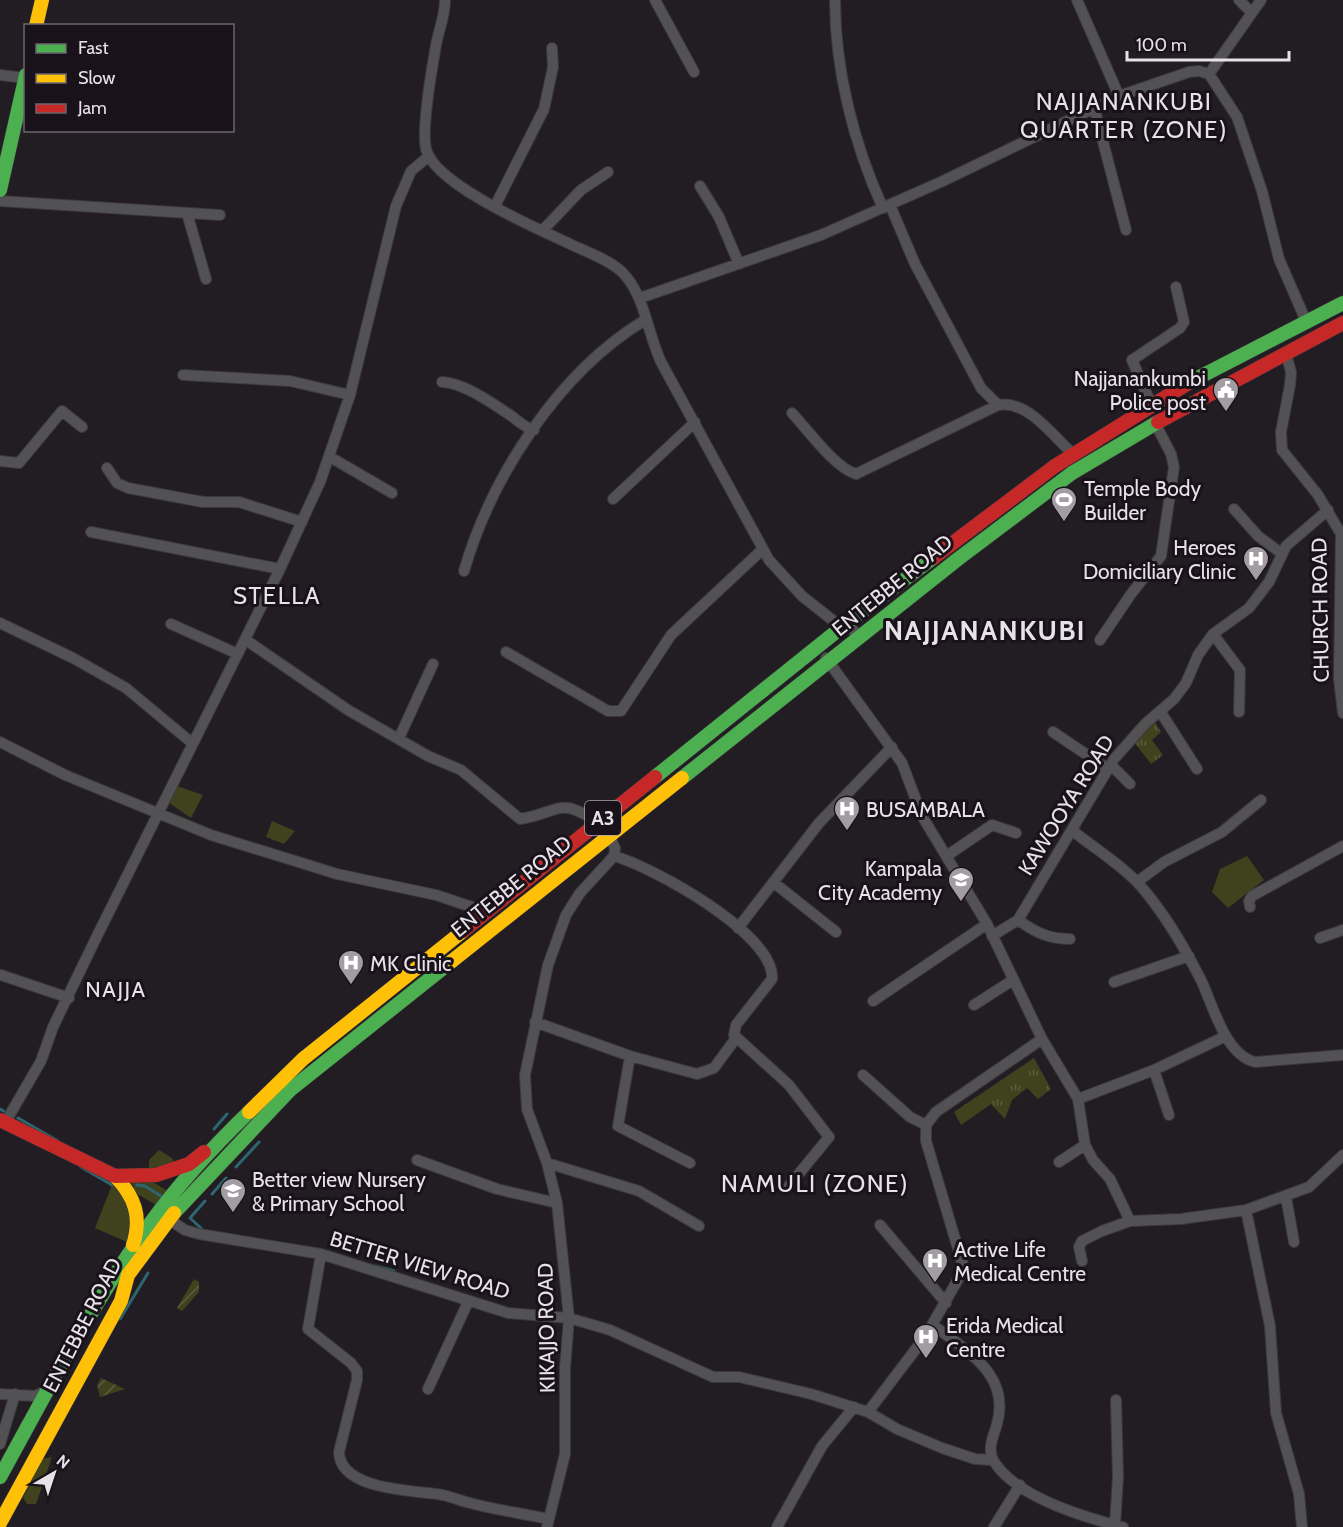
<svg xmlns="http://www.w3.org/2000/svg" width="1343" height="1527" font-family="Cabin,sans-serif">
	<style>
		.grass { fill: #3f421d }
		.park { fill: url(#park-tufts) }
		.garden { fill: url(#garden-furrows) }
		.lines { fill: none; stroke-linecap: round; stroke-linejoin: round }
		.stream { stroke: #2c6671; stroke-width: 3 }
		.street-casing { stroke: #3d393d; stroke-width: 12 }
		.fast-casing { stroke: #3d393d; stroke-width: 15 }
		.slow-casing { stroke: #3d393d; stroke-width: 15 }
		.jam-casing { stroke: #3d393d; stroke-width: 15 }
		.street { stroke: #525254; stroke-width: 10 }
		.fast { stroke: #4caf50; stroke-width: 14 }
		.slow { stroke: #ffc107; stroke-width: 14 }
		.jam { stroke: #c62828; stroke-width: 14 }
		.labels { text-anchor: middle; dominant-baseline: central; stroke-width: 6; stroke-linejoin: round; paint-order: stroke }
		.shield { fill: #19121b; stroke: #a9a3aa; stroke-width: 1.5 }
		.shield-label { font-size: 20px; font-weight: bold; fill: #e7e1e8 }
		.poi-label { font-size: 21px; fill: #e7e1e8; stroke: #19121b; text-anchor: start }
		.street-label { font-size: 21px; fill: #e7e1e8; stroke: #19121b }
		.neighbourhood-label { font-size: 22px; letter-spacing: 1.5px; fill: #e7e1e8; stroke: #19121b }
		.quarter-label { font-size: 24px; letter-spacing: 1.5px; fill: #e7e1e8; stroke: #19121b }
		.district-label { font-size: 27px; font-weight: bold; letter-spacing: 1.5px; fill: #e7e1e8; stroke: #19121b }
	</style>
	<defs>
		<pattern id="park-tufts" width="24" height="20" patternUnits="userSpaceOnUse" patternTransform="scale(1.5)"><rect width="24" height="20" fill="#3f421d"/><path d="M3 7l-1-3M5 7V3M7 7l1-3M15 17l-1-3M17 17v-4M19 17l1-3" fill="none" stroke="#5b5d3e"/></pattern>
		<pattern id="garden-furrows" width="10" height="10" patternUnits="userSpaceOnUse" patternTransform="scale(1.5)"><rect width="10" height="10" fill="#3f421d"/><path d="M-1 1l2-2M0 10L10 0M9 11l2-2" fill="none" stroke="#5b5d3e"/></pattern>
	</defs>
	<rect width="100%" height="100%" fill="#221d22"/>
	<path class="grass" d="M177,786L203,795L191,818L169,803Z
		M272,821L295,831L284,844L266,837Z
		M1247,856L1264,880L1228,908L1212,892L1220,869Z
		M159,1150L172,1158L175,1164L149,1169V1160Z
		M114,1180L132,1209L129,1243L95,1228Z
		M150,1180L169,1192L158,1206L137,1194L131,1182Z
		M52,1457L36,1504H27L23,1498L41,1459Z"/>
	<path class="park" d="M1155,722L1161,732L1152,740L1163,755L1151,764L1134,742Z
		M1034,1058L1051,1089L1038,1099L1027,1088L1012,1100L1005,1119L991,1104L961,1125L954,1112Z"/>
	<path class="garden" d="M194,1279L199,1282V1292L182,1311L177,1308Z
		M101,1378L125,1389L100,1397L97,1385Z"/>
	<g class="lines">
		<path class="stream" d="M0,1109L9,1114
			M18,1118L58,1141
			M214,1129L227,1114
			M81,1167L112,1185
			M236,1167L259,1142
			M137,1185L145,1186L164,1198
			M212,1194L226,1178
			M190,1218L205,1201
			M190,1218L202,1229
			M375,1266L394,1271
			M120,1319L148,1273"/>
		<defs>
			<path id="street" d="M445,0C445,16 439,29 436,45C432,68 421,128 426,149C434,184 536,228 568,243C586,252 606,258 621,271C645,294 647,332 661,362L769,560L802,596L840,626L847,623L860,638
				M655,0L694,72
				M835,0C835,70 854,145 883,208
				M1077,0L1119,96
				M1239,0L1252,13
				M1209,74L1237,117L1262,191L1279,259L1306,321
				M0,75L25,78
				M1094,107L1126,230
				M700,186L719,217L739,264
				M0,201L220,215
				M890,205L915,264L981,388L998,405
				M495,206L544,109L553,67L552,48
				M187,213L206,279
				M542,231L581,190L608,172
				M640,298L821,235L943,181L1119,96L1189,72L1199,71L1209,74L1261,0
				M1286,354L1291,372L1290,385L1281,432L1282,450L1318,495L1341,534L1339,679L1343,713
				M183,375L290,381L350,395
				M442,382C464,383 492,403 510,415C519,421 523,427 534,430
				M1151,404L1132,360L1180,328L1184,322L1176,287
				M792,413C808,430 835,468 856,474L998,405C1028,400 1052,435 1072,453
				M330,457L392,493
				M0,461L19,463L62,411L82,427
				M107,468L117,483L128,488L203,502H239L302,522
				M613,499L695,422
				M1234,509L1258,536L1281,553
				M91,532L280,569
				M464,571C492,475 559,372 645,320
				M0,623L73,658L126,688L192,743
				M171,624L238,654
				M246,640L348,710L428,756L461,770L520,819C562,812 557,796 598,822
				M1100,640L1131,594L1161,556L1174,467L1171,454L1155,423
				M506,652L608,711H621L671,635L763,549
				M826,658L902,763L922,816L987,924L1042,1039L1078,1099L1085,1145L1059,1162
				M1160,711L1197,769
				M1239,712L1240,670L1213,634L1249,608L1269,582L1286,546L1328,510
				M1053,732L1108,769
				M399,738L433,664
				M0,742L65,775L211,835L337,874L436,895L484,911
				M1111,765L1130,784
				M1073,831C1094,848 1119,863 1138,883C1164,912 1183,945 1201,980C1213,1005 1225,1055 1255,1062L1343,1055
				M948,855L992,825L1016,833
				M614,856C653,867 775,934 772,979L736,1025L734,1035L789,1085L829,1137L788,1187
				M773,882L836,932
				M1137,882L1164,862L1222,832L1261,800
				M1250,907L1249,901L1252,896L1343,846
				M1018,920C1035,932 1048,939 1070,939
				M738,928L819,823L892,747
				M992,936L1018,920L1114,759L1146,723L1174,699L1186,683L1198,655L1213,634
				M1320,938L1343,930
				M1,975L69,998
				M1114,982L1189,956
				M873,1001L987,924
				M974,1005L1013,980
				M535,1022L630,1056L697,1074L714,1068L736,1038
				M630,1056L618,1126L690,1163
				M1154,1070L1169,1115
				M863,1075L910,1117L926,1125
				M1078,1099L1154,1070L1226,1036
				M5,1123L41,1061L53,1027L98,934L280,569L320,482L350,395L396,206L411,171L429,156
				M1085,1145L1093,1160L1110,1179L1130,1221
				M417,1160L497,1189L557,1203
				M547,1163L639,1191L699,1226
				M1286,1197L1294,1242
				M1246,1210L1270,1326L1276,1413L1299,1494L1302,1527
				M170,1220L185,1230L199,1234L321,1254L508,1313L569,1318L610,1330L713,1377H739L811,1394L868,1412L897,1429L942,1448L975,1459L993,1460C1015,1497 1083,1517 1123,1527
				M880,1225L946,1303
				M321,1254L308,1329L351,1363L357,1371V1380L339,1452C340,1491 415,1490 443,1495C452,1497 461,1501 470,1503C495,1510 522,1513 548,1519
				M1082,1261L1079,1247L1082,1241L1102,1231L1130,1221L1181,1219L1246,1210L1309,1187L1343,1155
				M933,1325C966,1351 1011,1374 997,1424C994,1435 987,1448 993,1460
				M428,1389L468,1302
				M0,1394L35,1396L47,1390
				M868,1412L925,1337L964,1269L926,1141V1125L936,1112L1042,1039
				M0,1444L15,1394
				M1115,1525L1118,1477L1116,1400
				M547,1527L565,1454V1368L569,1318L557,1203L547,1163L527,1109L525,1075L548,965L566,915L580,893L614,856L615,848L609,835
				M777,1527L822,1446L854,1407
				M994,1527L1020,1485"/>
			<path id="fast" d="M0,190L26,75
				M1190,382L1343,303
				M655,777L847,623L933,558
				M682,778L958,559L1072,473L1158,422
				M174,1213L290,1090L452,961
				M0,1477C48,1390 93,1301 152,1221C180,1182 214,1146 249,1112"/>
			<path id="slow" d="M36,26L42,0
				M452,961L682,778
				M249,1112L303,1059L463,931
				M115,1176C135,1197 142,1217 133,1245
				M0,1523L121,1301L128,1275L174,1213"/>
			<path id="jam" d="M1158,422L1343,323
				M933,558L1055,466L1190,382
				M463,931L655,777
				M0,1120L115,1176L156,1175L189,1164L204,1152"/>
		</defs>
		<use href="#street" class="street-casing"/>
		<use href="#fast" class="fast-casing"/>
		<use href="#slow" class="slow-casing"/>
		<use href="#jam" class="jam-casing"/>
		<use href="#street" class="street"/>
		<use href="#fast" class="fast"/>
		<use href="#slow" class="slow"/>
		<use href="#jam" class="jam"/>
	</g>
	<defs>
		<symbol id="civic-pin" viewBox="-11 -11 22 30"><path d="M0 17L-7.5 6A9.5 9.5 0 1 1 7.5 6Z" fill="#a29ca3" stroke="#19121b"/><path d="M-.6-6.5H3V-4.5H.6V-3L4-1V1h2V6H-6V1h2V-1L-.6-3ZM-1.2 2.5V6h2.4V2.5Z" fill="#fff"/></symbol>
		<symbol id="stadium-pin" viewBox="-11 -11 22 30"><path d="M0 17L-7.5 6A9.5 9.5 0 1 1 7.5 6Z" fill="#a29ca3" stroke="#19121b"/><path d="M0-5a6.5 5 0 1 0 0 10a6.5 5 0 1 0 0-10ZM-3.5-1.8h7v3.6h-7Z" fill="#fff"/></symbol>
		<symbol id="hospital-pin" viewBox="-11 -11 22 30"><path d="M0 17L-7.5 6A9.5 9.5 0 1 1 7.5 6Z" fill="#a29ca3" stroke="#19121b"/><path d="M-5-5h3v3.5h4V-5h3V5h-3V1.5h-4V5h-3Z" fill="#fff"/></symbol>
		<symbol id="school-pin" viewBox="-11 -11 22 30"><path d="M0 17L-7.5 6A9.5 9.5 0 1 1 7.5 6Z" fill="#a29ca3" stroke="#19121b"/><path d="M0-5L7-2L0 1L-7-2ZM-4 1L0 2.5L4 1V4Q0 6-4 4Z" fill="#fff"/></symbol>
	</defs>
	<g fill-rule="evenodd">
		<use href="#civic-pin" x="1211" y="375" width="30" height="40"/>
		<use href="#stadium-pin" x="1049" y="485" width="30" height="40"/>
		<use href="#hospital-pin" x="1241" y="544" width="30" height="40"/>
		<use href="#hospital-pin" x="832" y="794" width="30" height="40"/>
		<use href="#school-pin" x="946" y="865" width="30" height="40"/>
		<use href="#hospital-pin" x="336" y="948" width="30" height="40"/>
		<use href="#school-pin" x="218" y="1176" width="30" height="40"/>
		<use href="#hospital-pin" x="920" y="1246" width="30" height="40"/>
		<use href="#hospital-pin" x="911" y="1322" width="30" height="40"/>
	</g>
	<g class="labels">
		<rect class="shield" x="585" y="801" width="36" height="34" rx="4.5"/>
		<g class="shield-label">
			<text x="603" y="818">A3</text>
		</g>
		<g class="poi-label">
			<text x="1206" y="378" text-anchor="end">Najjanankumbi<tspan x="1206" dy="24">Police post</tspan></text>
			<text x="1084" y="488">Temple Body<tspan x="1084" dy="24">Builder</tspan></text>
			<text x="1236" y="547" text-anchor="end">Heroes<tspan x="1236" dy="24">Domiciliary Clinic</tspan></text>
			<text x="866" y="809">BUSAMBALA</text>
			<text x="942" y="868" text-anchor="end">Kampala<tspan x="942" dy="24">City Academy</tspan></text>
			<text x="370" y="963">MK Clinic</text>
			<text x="252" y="1179">Better view Nursery<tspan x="252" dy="24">&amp; Primary School</tspan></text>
			<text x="954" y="1249">Active Life<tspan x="954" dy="24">Medical Centre</tspan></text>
			<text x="946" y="1325">Erida Medical<tspan x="946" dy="24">Centre</tspan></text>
		</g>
		<g class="street-label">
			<text transform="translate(892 585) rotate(-39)">ENTEBBE ROAD</text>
			<text transform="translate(1320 610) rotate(-91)">CHURCH ROAD</text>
			<text transform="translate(1066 805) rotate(-58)">KAWOOYA ROAD</text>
			<text transform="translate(511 886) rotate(-39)">ENTEBBE ROAD</text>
			<text transform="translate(420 1265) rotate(17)">BETTER VIEW ROAD</text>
			<text transform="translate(82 1325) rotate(-63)">ENTEBBE ROAD</text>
			<text transform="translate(546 1328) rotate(-91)">KIKAJJO ROAD</text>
		</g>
		<g class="neighbourhood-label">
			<text x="116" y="989">NAJJA</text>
		</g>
		<g class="quarter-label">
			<text x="1124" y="101">NAJJANANKUBI<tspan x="1124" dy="28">QUARTER (ZONE)</tspan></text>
			<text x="277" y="595">STELLA</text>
			<text x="815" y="1183">NAMULI (ZONE)</text>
		</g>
		<g class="district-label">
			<text x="985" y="630">NAJJANANKUBI</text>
		</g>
	</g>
	<rect x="24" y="24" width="210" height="108" fill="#19121b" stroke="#6b656d" stroke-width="1.5"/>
	<rect x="36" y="44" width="30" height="9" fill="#4caf50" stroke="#6b656d" stroke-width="1.5"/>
	<text x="78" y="54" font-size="18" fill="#e7e1e8">Fast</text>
	<rect x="36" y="74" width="30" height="9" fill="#ffc107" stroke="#6b656d" stroke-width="1.5"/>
	<text x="78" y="84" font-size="18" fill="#e7e1e8">Slow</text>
	<rect x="36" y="104" width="30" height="9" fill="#c62828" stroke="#6b656d" stroke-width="1.5"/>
	<text x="78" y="114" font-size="18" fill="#e7e1e8">Jam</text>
	<g transform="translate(54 1473) rotate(39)" stroke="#19121b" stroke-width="4.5" paint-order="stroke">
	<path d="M0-4.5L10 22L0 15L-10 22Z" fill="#e7e1e8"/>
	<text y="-9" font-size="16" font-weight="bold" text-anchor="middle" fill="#e7e1e8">N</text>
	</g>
	<path d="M1127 51v9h162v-9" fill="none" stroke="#e7e1e8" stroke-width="3"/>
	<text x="1136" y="51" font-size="18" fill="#e7e1e8" stroke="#19121b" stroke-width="4.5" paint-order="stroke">100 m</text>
</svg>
